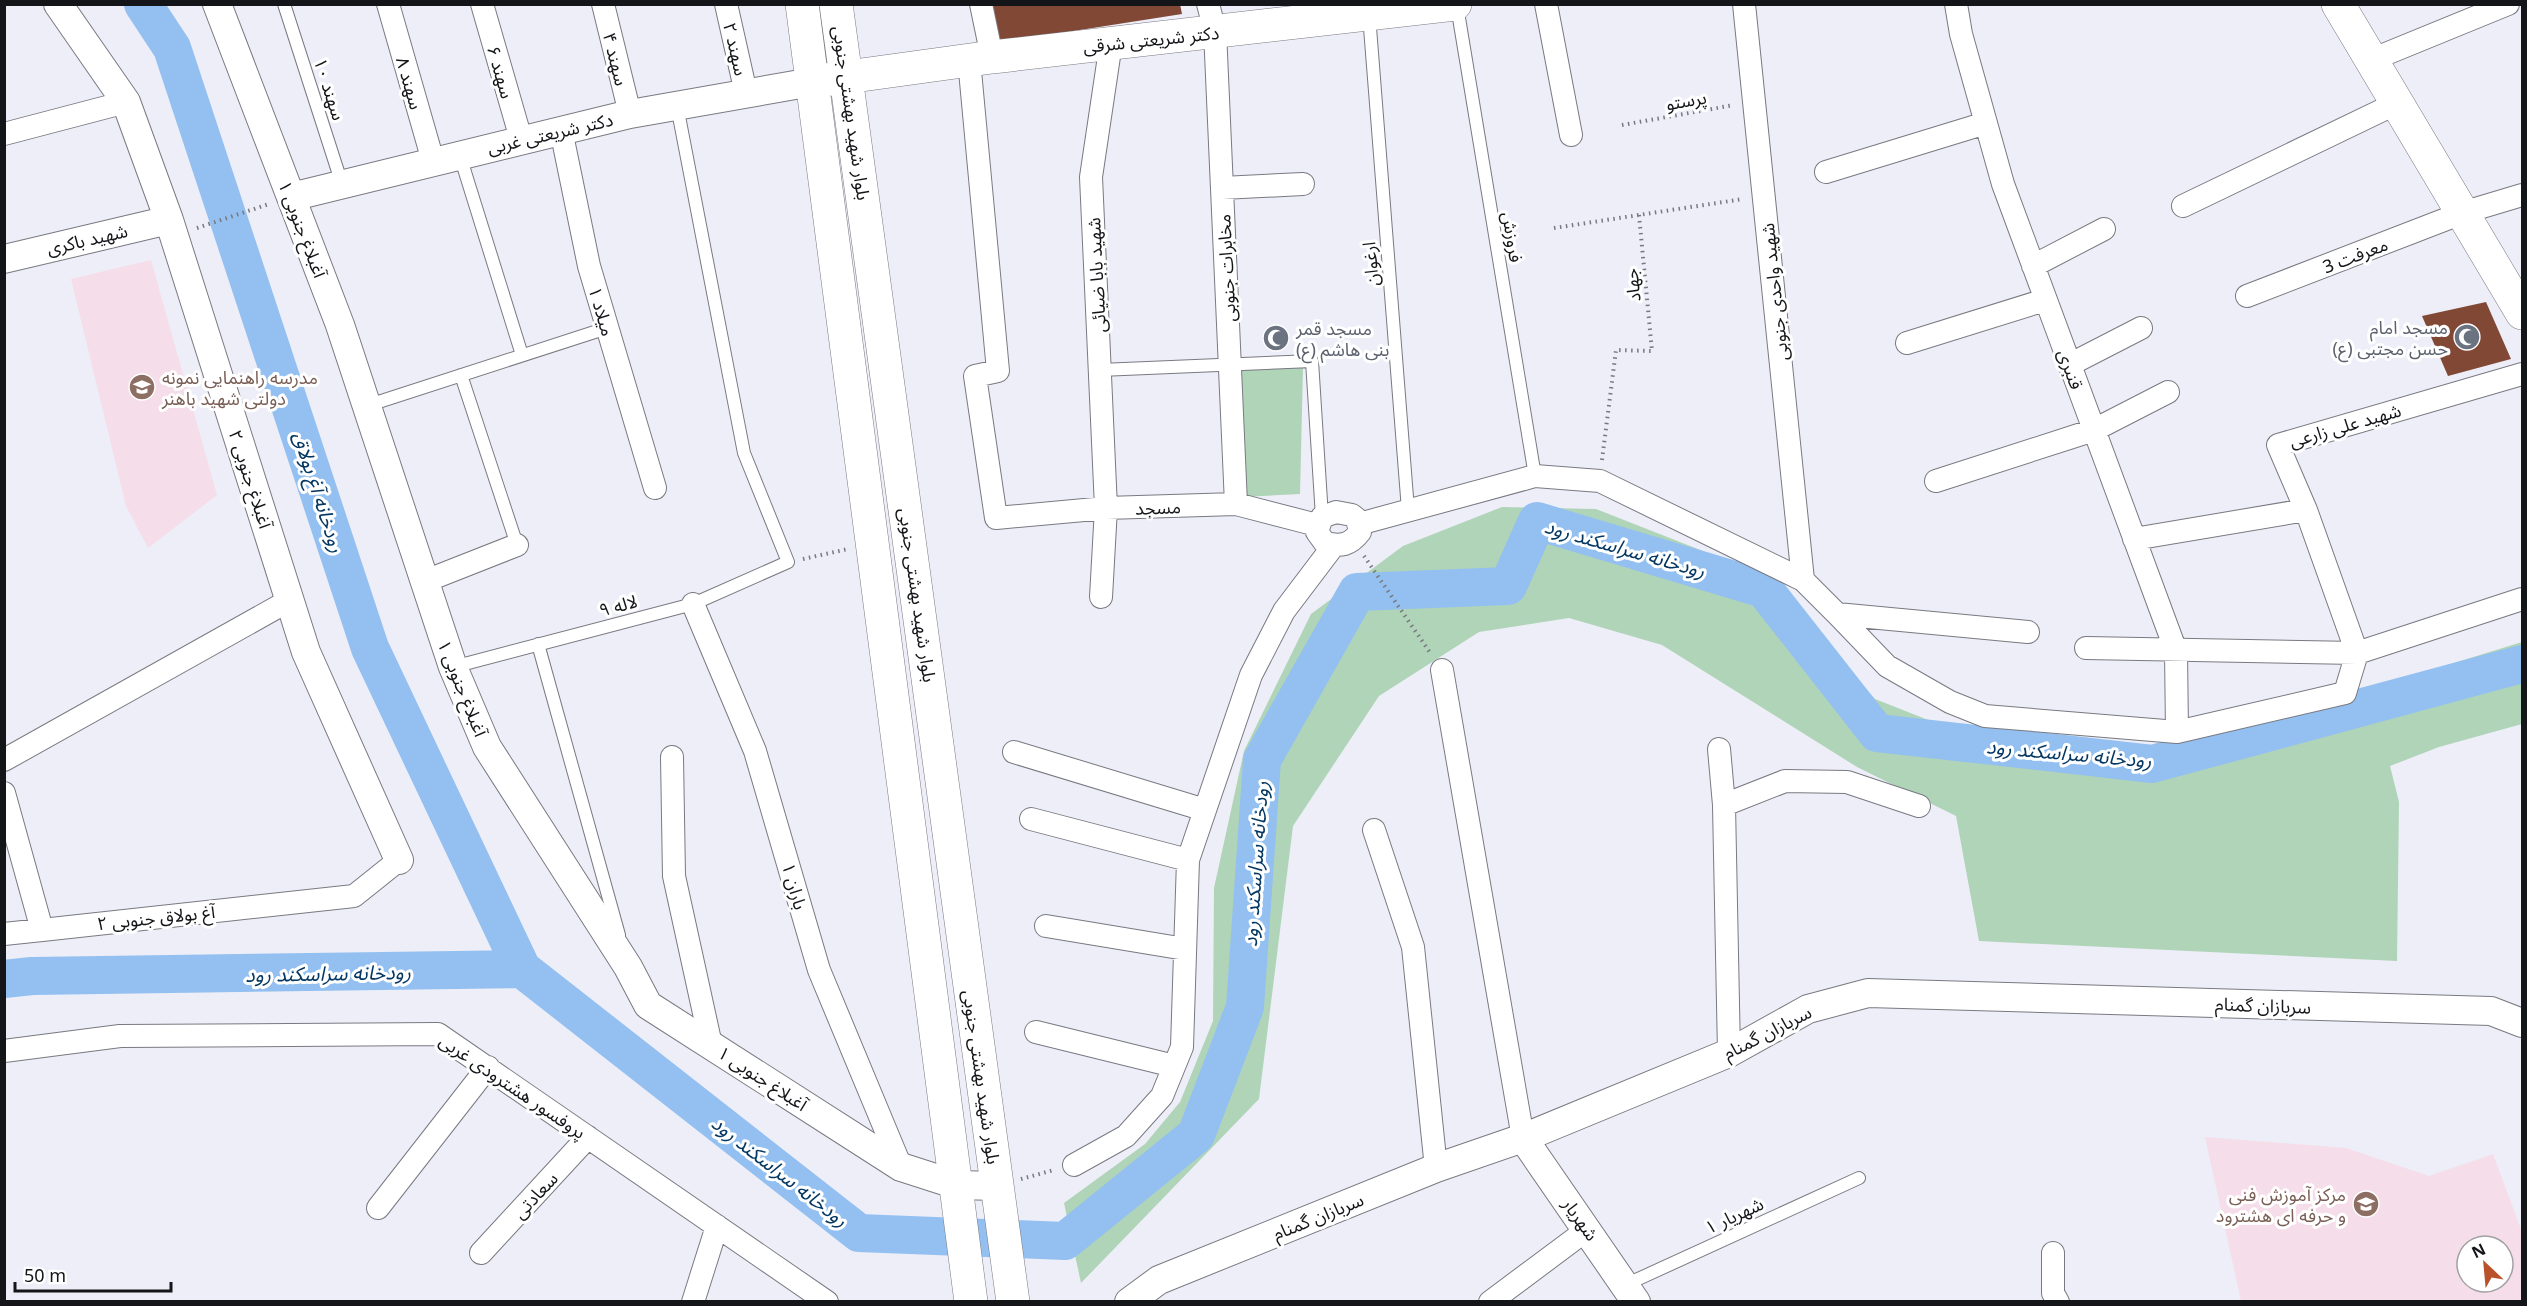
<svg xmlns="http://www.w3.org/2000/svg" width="2527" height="1306" font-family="'Noto Sans','Noto Sans Arabic',sans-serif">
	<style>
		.education { fill: #f5dee9; fill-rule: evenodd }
		.green { fill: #b0d4b8 }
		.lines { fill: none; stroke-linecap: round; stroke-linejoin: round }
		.river { stroke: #93c0f0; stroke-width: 38 }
		.building { fill: #814935 }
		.service-casing { stroke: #797981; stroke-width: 14 }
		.minor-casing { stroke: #797981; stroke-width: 24 }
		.tertiary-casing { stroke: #797981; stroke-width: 30 }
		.secondary-casing { stroke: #797981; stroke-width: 34 }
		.path { stroke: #78797f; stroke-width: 4; stroke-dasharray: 1.5 4.5; stroke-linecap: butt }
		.service { stroke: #fff; stroke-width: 12 }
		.minor { stroke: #fff; stroke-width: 22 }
		.tertiary { stroke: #fff; stroke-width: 28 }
		.secondary { stroke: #fff; stroke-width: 33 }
		.labels { text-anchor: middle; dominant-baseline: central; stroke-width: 6; stroke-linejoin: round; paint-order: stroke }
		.street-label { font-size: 18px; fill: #141518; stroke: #fff }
		.worship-label { font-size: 18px; fill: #5b616d; stroke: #fff; text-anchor: end }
		.education-label { font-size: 18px; fill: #785e54; stroke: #fff; text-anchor: start }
		.water-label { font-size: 20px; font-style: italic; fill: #043762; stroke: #fff }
	</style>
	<rect width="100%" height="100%" fill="#edeef8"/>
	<path class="education" d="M151,260L217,495L148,548L126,506L71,279Z
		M2205,1137L2346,1148L2429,1176L2493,1154L2522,1232V1301H2241ZM2467,1246H2503V1282H2467Z"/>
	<path class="green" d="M1239,368H1303L1300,494L1242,497Z
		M1502,507L1596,509L1764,575L1875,699L1951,729L2156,755L2522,642V724L2439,747L2390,766L2399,802L2397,961L1979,941L1956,816L1857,767L1662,645L1569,618L1479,632L1379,696L1293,826L1259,1099L1081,1283L1064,1203L1145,1144L1180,1102L1213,1021L1214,888L1244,751L1311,614L1403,546Z"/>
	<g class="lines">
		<path class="river" d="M143,4L172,48L370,648L522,969
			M4,979L32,976L522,969L859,1233L1065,1241L1196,1135L1245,1007L1262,760L1357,592L1508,586L1537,521L1764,589L1877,733L2152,764L2522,664"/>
	</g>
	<path class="building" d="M990,4H1180L1182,14L997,43Z
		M2486,302L2511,359L2448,376L2422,316Z"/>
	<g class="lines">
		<defs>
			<path id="service" d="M284,4L342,184
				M1457,6L1535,476
				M1369,15L1408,510
				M460,156L522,355
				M1100,370L1312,361L1322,517
				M461,375L517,545
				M366,406L607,328
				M538,644L619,935
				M453,667L693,604L788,562L744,453L677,106
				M1625,1285L1859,1178"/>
			<path id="minor" d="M388,4L433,161
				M482,4L521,139
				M603,4L630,114
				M726,4L746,93
				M981,4L992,57
				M1208,4L1215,31L1236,504
				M1546,4L1571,135
				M1744,4L1803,580
				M1956,4L1961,34L2003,184L2176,651L2177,732
				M969,60L998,371L975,376L996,518L1106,508L1236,504L1317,525
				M2371,60L2508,4
				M561,130L589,266L655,488
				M4,134L126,102
				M1826,172L1986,123
				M1222,188L1303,184
				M2183,206L2397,103
				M2033,266L2104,229
				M2247,296L2462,213L2522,195
				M1907,343L2045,300
				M2069,365L2141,328
				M1936,481L2094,430L2168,392
				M1336,512L1352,515L1357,519L1360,532C1350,545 1341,547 1325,543L1317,532L1322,517Z
				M1359,524L1535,476L1600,481L1803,580L1837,614L2028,632
				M2134,539L2306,510
				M423,582L517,545
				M1101,597L1106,508L1091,177L1111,43
				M693,604L755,751L819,970L901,1167
				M1837,614L1887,666L1950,702L1985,716L2177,732L2345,693L2357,653L2306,510L2278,445L2522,374
				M2086,648L2357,653L2522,599
				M1442,670L1523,1138
				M1719,749L1724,805L1729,1053
				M1014,752L1205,810
				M672,757L674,876L711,1045
				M4,760L290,600
				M4,793L42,930L354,896L399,860
				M1724,805L1785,781L1847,782L1919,806
				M1031,819L1188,860
				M1374,830L1413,947L1436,1168
				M1046,926L1185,949
				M4,934L42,930
				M1036,1032L1174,1066
				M4,1051L120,1036L438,1034L827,1302
				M1074,1165L1126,1136L1162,1096L1182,1047L1188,860L1251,675L1284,611L1334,545
				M378,1208L488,1067
				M481,1253L588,1137
				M2053,1253V1293L2058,1302
				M693,1302L717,1226
				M1490,1302L1588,1229"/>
			<path id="tertiary" d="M58,4L126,102L169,220L306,652L399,860
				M217,4L340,325L453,667L487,747L628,967L648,1005L901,1167L957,1185L997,1186
				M291,197L630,114L812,82
				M4,259L169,220
				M1523,1138L1636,1302
				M1129,1302L1159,1280L1436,1168L1523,1138L1729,1053L1808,1009L1868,993L2491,1011L2522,1023"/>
			<path id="secondary" d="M802,4L971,1302
				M836,4L1013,1302
				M2338,4L2522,313
				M825,80L992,57L1455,4"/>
		</defs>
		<use href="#service" class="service-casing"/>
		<use href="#minor" class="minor-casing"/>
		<use href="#tertiary" class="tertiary-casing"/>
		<use href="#secondary" class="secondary-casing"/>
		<path class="path" d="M1622,125L1734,105
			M197,228L269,204
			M1554,228L1743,199
			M1602,460L1616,350L1652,351L1639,215
			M1364,556L1431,654
			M803,559L848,549
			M1021,1179L1054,1170"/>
		<use href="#service" class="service"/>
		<use href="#minor" class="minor"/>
		<use href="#tertiary" class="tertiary"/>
		<use href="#secondary" class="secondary"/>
	</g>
	<defs>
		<symbol id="mosque-disc" viewBox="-11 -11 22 22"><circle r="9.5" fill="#6b7280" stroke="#fff"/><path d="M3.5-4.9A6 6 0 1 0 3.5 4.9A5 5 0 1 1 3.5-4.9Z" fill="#fff"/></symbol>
		<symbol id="school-disc" viewBox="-11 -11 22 22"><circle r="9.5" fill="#8d6e63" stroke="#fff"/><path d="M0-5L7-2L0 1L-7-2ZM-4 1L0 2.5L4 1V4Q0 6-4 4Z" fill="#fff"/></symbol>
	</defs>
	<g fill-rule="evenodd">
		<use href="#mosque-disc" x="2452" y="322" width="30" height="30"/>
		<use href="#mosque-disc" x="1261" y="323" width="30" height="30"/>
		<use href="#school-disc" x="127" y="372" width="30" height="30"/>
		<use href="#school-disc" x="2351" y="1189" width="30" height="30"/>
	</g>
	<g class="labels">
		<g class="street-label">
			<text transform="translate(1151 39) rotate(-6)">دکتر شریعتی شرقی</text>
			<text transform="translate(736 49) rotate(77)">سهند ۲</text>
			<text transform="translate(616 59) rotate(76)">سهند ۴</text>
			<text transform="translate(501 72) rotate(74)">سهند ۶</text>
			<text transform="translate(410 83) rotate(74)">سهند ۸</text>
			<text transform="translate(330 89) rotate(72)">سهند ۱۰</text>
			<text transform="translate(1686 100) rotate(-10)">پرستو</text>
			<text transform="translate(852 113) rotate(82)">بلوار شهید بهشتی جنوبی</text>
			<text transform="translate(550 133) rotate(-13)">دکتر شریعتی غربی</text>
			<text transform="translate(303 229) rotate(69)">آغبلاغ جنوبی ۱</text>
			<text transform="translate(1513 237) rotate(81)">فروزش</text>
			<text transform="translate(87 239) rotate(-13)">شهید باکری</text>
			<text transform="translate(2355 255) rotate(-21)">معرفت 3</text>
			<text transform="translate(1370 264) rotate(-95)">ارغوان</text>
			<text transform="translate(1226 268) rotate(-93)">مخابرات جنوبی</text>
			<text transform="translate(1096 275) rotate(-93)">شهيد بابا ضيائی</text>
			<text transform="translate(1632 285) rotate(-96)">جهاد</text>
			<text transform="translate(1774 292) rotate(-96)">شهید واحدی جنوبی</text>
			<text transform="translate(602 311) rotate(74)">میلاد ۱</text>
			<text transform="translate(2071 369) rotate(70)">قنبری</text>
			<text transform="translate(2345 425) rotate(-16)">شهيد علی زارعی</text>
			<text transform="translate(251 479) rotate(72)">آغبلاغ جنوبی ۲</text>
			<text transform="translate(1158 507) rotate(-2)">مسجد</text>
			<text transform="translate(918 595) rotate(82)">بلوار شهید بهشتی جنوبی</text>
			<text transform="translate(618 605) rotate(-15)">لاله ۹</text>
			<text transform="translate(463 688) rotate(68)">آغبلاغ جنوبی ۱</text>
			<text transform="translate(795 886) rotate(74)">باران ۱</text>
			<text transform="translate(156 917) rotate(-6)">آغ بولاق جنوبی ۲</text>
			<text transform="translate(2263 1005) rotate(2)">سربازان گمنام</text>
			<text transform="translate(1767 1032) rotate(-27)">سربازان گمنام</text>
			<text transform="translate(982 1077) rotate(82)">بلوار شهید بهشتی جنوبی</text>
			<text transform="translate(763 1078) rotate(33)">آغبلاغ جنوبی ۱</text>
			<text transform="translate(513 1086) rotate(34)">پروفسور هشترودی غربی</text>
			<text transform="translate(535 1195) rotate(-47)">سعادتی</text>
			<text transform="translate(1734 1215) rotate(-25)">شهریار ۱</text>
			<text transform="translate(1318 1216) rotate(-22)">سربازان گمنام</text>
			<text transform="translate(1581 1219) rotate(55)">شهریار</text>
		</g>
		<g class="worship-label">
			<text x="2448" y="327">مسجد امام<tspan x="2448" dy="21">حسن مجتبی (ع)</tspan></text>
			<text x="1296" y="328" text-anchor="start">مسجد قمر<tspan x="1296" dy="21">بنی هاشم (ع)</tspan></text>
		</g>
		<g class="education-label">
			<text x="162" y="377">مدرسه راهنمایی نمونه<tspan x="162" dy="21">دولتی شهید باهنر</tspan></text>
			<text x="2346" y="1194" text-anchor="end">مرکز آموزش فنی<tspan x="2346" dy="21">و حرفه ای هشترود</tspan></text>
		</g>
		<g class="water-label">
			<text transform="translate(319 492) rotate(72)">رودخانه آغ بولاق</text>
			<text transform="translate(1625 548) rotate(16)">رودخانه سراسکند رود</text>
			<text transform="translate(2069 753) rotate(5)">رودخانه سراسکند رود</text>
			<text transform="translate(1255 864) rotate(-86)">رودخانه سراسکند رود</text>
			<text transform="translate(328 973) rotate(-1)">رودخانه سراسکند رود</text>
			<text transform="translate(780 1171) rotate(38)">رودخانه سراسکند رود</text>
		</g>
	</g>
	<rect width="2527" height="1306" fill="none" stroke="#141518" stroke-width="12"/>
	<g transform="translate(2485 1264) rotate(334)"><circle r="28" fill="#ffffff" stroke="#a1a1a3" stroke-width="1.5"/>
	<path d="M0-4.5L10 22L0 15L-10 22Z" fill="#b9522b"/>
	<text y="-9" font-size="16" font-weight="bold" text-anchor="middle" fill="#141518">N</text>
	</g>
	<path d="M15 1282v9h156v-9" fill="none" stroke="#141518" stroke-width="3"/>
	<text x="24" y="1282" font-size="18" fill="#141518" stroke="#ffffff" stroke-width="4.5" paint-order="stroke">50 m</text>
</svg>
